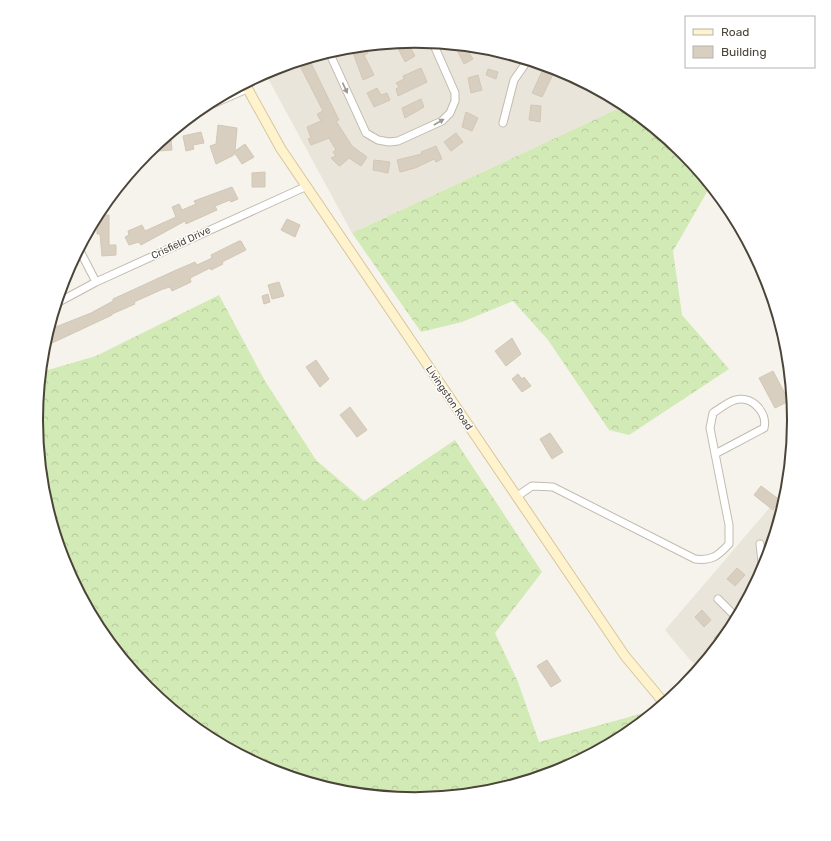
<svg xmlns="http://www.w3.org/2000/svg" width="831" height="841" font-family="Rubik,sans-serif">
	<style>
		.residential { fill: #eae5da }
		.forest { fill: url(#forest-crowns) }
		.building { fill: #d8cfc1; stroke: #d3c7b4 }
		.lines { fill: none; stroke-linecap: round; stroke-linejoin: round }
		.minor-casing { stroke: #c2bbae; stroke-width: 9 }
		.secondary-casing { stroke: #d6c79b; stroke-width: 11 }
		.minor { stroke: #fff; stroke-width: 7 }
		.secondary { stroke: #fff3cd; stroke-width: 9 }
		.oneway { fill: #9c9892 }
		.labels { text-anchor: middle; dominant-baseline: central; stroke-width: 3; stroke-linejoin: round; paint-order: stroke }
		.street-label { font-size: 10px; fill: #4b4439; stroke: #fff }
		.rim { fill: none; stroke: #4b4439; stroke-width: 2 }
	</style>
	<defs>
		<pattern id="forest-crowns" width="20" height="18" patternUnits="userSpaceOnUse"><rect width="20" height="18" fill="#d2eab5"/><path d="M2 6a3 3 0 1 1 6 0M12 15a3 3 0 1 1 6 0" fill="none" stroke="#b6ca9c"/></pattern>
	</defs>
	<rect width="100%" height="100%" fill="#f6f3ec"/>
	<path class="residential" d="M416,41L490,48L561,70L626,105L352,233L265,73L342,48Z
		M789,485L788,495L766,566L731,632L701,668L691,661L665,630Z"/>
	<path class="forest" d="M626,105L684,152L711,185L673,251L682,315L729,369L629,435L609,430L548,340L513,301L462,322L421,332L352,233Z
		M219,295L265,381L316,460L364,501L455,440L542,572L495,633L518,682L539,742L647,712L651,716L626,736L561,771L489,793L415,800L341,793L270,771L204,736L147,689L100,631L65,566L43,494L36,420L41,372L96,356Z"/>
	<path class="building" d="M408,43L415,56L405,62L398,48Z
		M365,46L368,53L364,55L374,75L363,80L351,47Z
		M465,46L473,59L464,64L457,50Z
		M311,63L339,120L336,121L352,146L367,157L361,166L349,158L340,166L338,165L331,158L336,156L333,152L336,150L329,138L311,145L308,139L311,138L307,127L321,121L317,114L323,111L301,68Z
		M545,65L556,68L542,97L532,93Z
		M421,68L427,82L398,96L396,89L399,87L396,83L404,79L403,76Z
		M488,69L498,72L496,79L486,75Z
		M478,75L482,90L471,93L468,78Z
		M377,88L381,95L387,93L390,100L374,107L367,93Z
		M421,99L424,107L405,118L402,108Z
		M531,105L541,106L540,122L529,120Z
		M466,112L478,118L472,131L462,127Z
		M218,125L237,128L235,151L245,144L254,157L242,164L234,152V155L216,164L210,146L216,144Z
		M201,132L204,143L193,145L194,149L186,151L183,136Z
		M456,133L463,142L451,151L444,142Z
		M171,139L172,150L158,151L157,144L162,140Z
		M436,146L442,159L436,162L434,159L415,168L400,172L397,160L422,154L421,152Z
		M374,160L390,162L388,173L373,170Z
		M265,172V187H252V173Z
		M232,187L238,199L231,202L230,200L215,206L217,210L186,224L185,221L141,245L139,242L129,245L125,237L129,235L128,231L142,225L145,231L176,217L172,207L179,204L182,210L196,204L194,201Z
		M97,215H109V245H116V255L102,256L100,234H97Z
		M287,219L300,225L295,237L281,230Z
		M239,241H241L246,250L222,262L223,264L211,270L210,268L190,278L191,282L172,291L170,287L163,289L134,302L135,304L112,314V315L50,344L46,336L48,330L91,313L113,301V299L174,271L195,262L197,265L212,258L211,255Z
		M279,282L284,296L272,299L268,285Z
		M268,294L270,302L264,304L262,296Z
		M512,338L521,354L506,366L495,351Z
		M316,360L329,379L320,387L306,367Z
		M773,371L789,401L775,408L759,378Z
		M518,374L522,379L524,377L531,386L522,392L512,379Z
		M350,407L367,430L357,437L340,415Z
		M550,433L563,452L552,459L540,439Z
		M761,486L780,500L773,510L754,495Z
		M737,568L745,575L735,586L727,579Z
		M702,610L711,620L704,627L695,617Z
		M721,631L726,637L720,644L714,638Z
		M547,660L561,681L551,687L537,666Z"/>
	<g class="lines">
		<defs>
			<path id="minor" d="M329,52L366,133L378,140L389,142L398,141L442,121L450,113L455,101V93L433,43
				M199,110L247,89
				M503,123L514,80L528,60
				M79,249L96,282
				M57,303L96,282L307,186
				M516,497L532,486L553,487L695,559C712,561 718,556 729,544V525L710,428L713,413C719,409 728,402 735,400C752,395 768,413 764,428L715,454
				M760,544L763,571
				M718,599L738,619"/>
			<path id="secondary" d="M245,84L281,149L625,656L665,704"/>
		</defs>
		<use href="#minor" class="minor-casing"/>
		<use href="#secondary" class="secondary-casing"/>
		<use href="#minor" class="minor"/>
		<use href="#secondary" class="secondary"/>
	</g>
	<defs><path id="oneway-solid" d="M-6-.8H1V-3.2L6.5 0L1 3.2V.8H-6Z"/></defs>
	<g class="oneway">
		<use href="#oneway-solid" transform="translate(345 88) rotate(65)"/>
		<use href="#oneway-solid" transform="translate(439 122) rotate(-30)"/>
	</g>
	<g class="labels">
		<g class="street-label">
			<text transform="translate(181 243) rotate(-25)">Crisfield Drive</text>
			<text transform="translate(449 398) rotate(56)">Livingston Road</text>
		</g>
	</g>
	<path d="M0 0H831V841H0ZM43 420a372 372 0 1 1 744 0a372 372 0 1 1-744 0Z" fill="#fff" fill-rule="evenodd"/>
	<path class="rim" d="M43 420a372 372 0 1 1 744 0a372 372 0 1 1-744 0Z"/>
	<rect x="685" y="16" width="130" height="52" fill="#ffffff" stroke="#b7b4b0"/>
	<rect x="693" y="29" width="20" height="6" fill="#fff3cd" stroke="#b7b4b0"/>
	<text x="721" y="36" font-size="12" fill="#4b4439">Road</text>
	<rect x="693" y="46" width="20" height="12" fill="#d8cfc1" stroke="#b7b4b0"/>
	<text x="721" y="56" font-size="12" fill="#4b4439">Building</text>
</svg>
